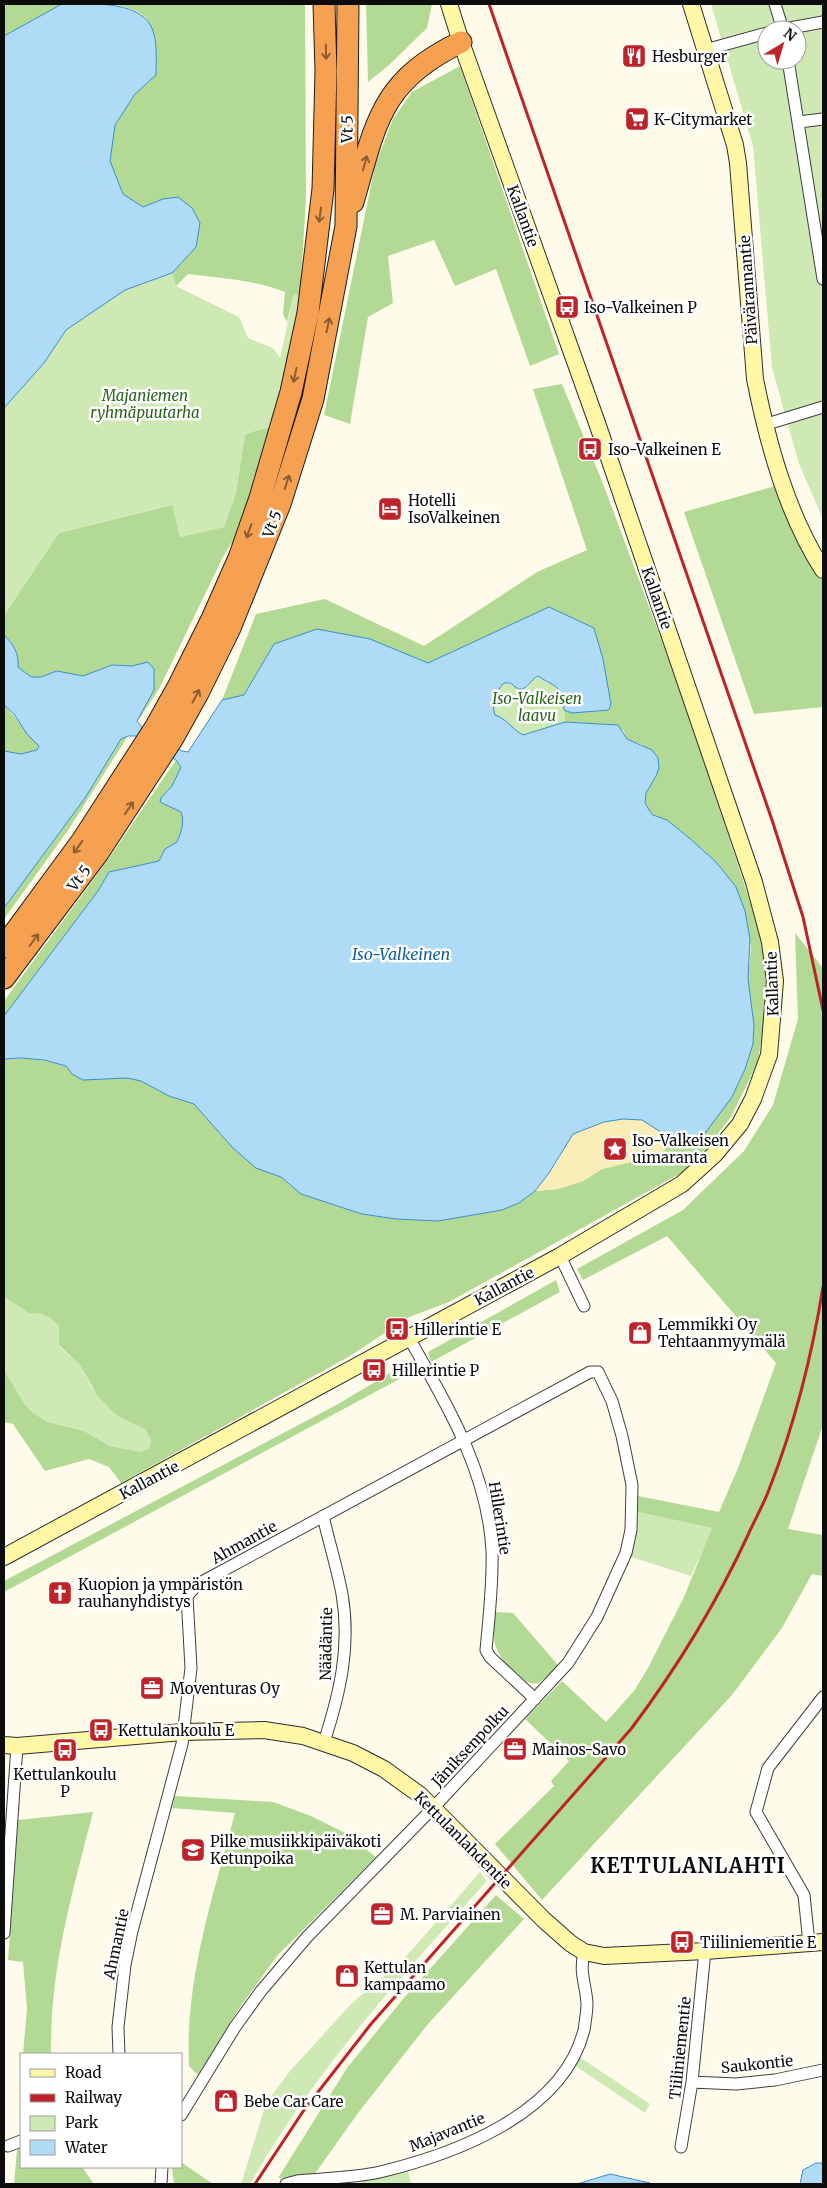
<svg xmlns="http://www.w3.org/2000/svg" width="827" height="2188" font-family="Merriweather,serif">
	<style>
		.green { fill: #cfe9b5; fill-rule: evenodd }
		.forest { fill: #b3da94 }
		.sand { fill: #fbedb7 }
		.water { fill: #b0dbf7; stroke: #368fce }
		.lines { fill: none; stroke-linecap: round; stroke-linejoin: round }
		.street-casing { stroke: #3f3f3f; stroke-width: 13 }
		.secondary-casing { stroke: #2e2e2e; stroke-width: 18 }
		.highway-casing { stroke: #1d1d1d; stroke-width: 23 }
		.street { stroke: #fff; stroke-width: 11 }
		.secondary { stroke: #fff7a6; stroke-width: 16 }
		.highway { stroke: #f6a052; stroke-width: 21 }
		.rail { stroke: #bd2328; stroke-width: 3 }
		.oneway { stroke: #8d5d32 }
		.labels { text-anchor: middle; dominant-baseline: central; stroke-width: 5; stroke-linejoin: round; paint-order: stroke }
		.poi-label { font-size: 15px; fill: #0c0c0c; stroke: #fff; text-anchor: start }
		.street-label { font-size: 15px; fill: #0c0c0c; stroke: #fff }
		.park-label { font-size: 15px; font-style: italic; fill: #2a641c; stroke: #fff }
		.water-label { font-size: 16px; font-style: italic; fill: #14609f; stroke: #fff }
		.district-label { font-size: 20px; font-weight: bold; letter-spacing: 1px; fill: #0c0c0c; stroke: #fff }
	</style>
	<rect width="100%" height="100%" fill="#fffbeb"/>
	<path class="green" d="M711,4H823V519L799,464L772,368L753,146ZM767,30H797V60H767Z
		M172,273L176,286L239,317L248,338L273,348L280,358L294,294L300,296C293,340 284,385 269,427L245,434L236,493L224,527L180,537L171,505L59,533L5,614L4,613V408L44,363L66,330L125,290Z
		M538,676L557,686L562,693L565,722L523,735C512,729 507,719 495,715C491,702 495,692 504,683L527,687L534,678Z
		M4,1297L29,1313L42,1314L50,1318L59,1326V1346L80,1365L92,1388L112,1411L119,1417L145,1429L151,1441L149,1448L141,1452L110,1446L84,1431L48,1422L33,1413L24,1403L4,1370Z
		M638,1512L713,1528L691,1576L631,1557L636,1538Z
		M480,1872L487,1881C399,1979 316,2069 250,2184H241L266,2103L290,2071L351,2004L403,1960Z
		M578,2056L650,2104L645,2113L574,2065Z
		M408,2170L411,2184H362L361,2180Z"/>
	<path class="forest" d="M4,4H62L4,36Z
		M112,4H305L306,199L300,296L294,294L287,322L283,314L285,292C254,280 221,278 188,274L176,286L172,273L196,247L200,223L192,208L163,199L143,207L123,194L110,161L115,125L135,94L156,75C157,56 159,23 138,12C131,8 120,6 112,4Z
		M366,4H432L427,28L388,66L368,82Z
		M460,66L559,354L530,366L496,269L455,286L434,240L388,256L393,303L368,317L350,424L324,415L375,166L393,119L412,92Z
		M562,384L602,481L682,695L766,950L767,1000L758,1062L731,1117L692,1167L449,1302L409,1317L350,1356L121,1483L109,1467L89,1459L45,1471L13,1424L4,1422V1370L24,1403L33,1413L48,1422L84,1431L110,1446L141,1452L149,1448L151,1441L145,1429L119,1417L112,1411L97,1395L80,1365L59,1345V1326L50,1318L42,1314L29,1313L4,1297V1059C26,1057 45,1060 66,1066L72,1074L83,1080L127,1078L141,1081L169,1096L194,1104L233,1148L256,1168L281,1177L301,1194L362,1214L396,1219L438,1221L502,1210L519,1203L535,1191L557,1189L583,1181L602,1169L659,1155L673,1141L681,1145L732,1097L745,1069L753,1044L754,1025L748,979L751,947L745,911L736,887L715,862L688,837L667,820L653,815L649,810L645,803L646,793L656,776L643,745L627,739L623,730L608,724L565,722L564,710L572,713L610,710L611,704L603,659L594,628L445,656L428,663L409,657L274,644L244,695L222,700L256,614L325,599L424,646L537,572L587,550L533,389Z
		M269,427L239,531L224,555L159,689L138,721L141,713V664L132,666L112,665L83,676L57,672L41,677H31L18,667L11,642L4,635L5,614L59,533L172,505L180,537L224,527L236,493L245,434Z
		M775,486L799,545L823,582V707L754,714L684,512Z
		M4,705C15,716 19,723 28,734C31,738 36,741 40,746L37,750L21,754L4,751Z
		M128,736L69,829L4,919V908L85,798L121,739Z
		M176,760L181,767L172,786L161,798L160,802L181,812C185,823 181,832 177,842L165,849L159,861L109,872L98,891L4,1016V1001L109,858Z
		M795,933L823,968V1425L788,1529L823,1535V1576L812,1574L782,1628L732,1695L542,1900L495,1844L554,1786L551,1781L569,1761L525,1719L562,1681L606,1722L634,1691L648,1668L684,1597L712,1528L638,1512V1496L719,1512L738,1468L776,1363L667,1236L583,1280L577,1269L683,1210L744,1151L773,1105L798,1019Z
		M556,1280L560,1292L431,1362L428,1352Z
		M412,1360L418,1369L4,1592V1581L338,1404Z
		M495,1612L513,1613L558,1665C552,1671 545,1680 538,1683C524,1688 500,1660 496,1647C492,1638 495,1622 495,1612Z
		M175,1796L273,1802L311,1816L345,1833L376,1857L277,1956L238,2010L198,2075L189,2066C185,1978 213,1897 235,1813L172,1808Z
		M93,1812C72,1894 50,1968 51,2054H23L27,2009L23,1962L8,1960L18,1820Z
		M496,1895L524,1919L428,2024L358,2113L314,2175L278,2178L347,2068L403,1999Z
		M21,2148V2167H82L94,2184H14L17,2150Z
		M181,2162L213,2184H174L172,2167H181Z"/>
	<path class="sand" d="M623,1119L642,1120L673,1141L659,1155L602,1169L583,1181L557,1189L535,1191L558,1161L567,1142L573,1133L604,1122Z"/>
	<path class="water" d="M62,4C88,4 137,0 151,26C158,40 156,60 156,75L135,94L115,125L110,161L123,194L143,207L163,199L178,197L192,208L200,223L196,247L172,273L125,290L66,330L44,363L4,408V36Z
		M549,607L594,628L603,659L611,704L609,710L572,713L564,710C561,684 558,689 538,676C531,679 525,693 517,688C514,687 513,684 510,683H504C495,692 491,702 495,715C507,719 512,729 523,735L565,722L618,725L627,739L652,750L658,758L659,768L656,776L646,793L645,803L649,810L653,815L667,820L688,837L716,862L736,887L745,911L750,939L748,979L754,1025L753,1044L745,1069L732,1097L700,1140L681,1145L642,1120L623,1119L604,1122L573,1134L549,1173L535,1191L519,1203L502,1210L438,1221L396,1219L362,1214L301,1194L281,1177L256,1168L233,1148L194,1104L169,1096L141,1081L127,1078L83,1080L72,1074L66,1066L44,1060L20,1058L4,1059V1016L98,891L109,872L159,861L165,849L177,842C181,832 185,823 181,812L160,802L161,798L172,786L181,767L176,760L136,736H128L121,739L85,798L4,908V751L21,754L37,750L39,746L27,734L14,714L4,705V635C14,645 19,653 18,667L31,677H41L57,671L83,676L112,665L132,666L148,662L154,669V690L137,721L142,727L182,751L188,752L222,700L244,695L274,644L317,629L370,639L428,663Z
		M816,2163H823V2184H800L803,2170Z
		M610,2174L650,2183L577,2184Z"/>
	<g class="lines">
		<defs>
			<path id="street" d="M775,4L783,30
				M779,30L823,22
				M705,50L767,33
				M788,60L823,279
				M799,122L823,119
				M767,424L823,407
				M560,1256L584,1306
				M409,1338C447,1405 488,1472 492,1551C493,1584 489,1617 486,1650L490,1657L535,1699
				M323,1516C329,1542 337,1568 342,1594C351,1646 340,1693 324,1742
				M4,1933L17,1746
				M809,1943L804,1895L756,1812L768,1768L823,1697
				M119,2054L118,2027L125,1965L132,1931L182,1744L191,1668L187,1596L198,1584L590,1372H598L612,1401L622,1436L632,1485L631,1530L626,1553L597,1617L568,1663L434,1807L307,1937L261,1991L235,2027L181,2115
				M692,2082L736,2084L775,2080L823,2070
				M8,2146L21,2141
				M681,2147L692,2082L705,1951
				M161,2184L162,2167
				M286,2184L297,2181C324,2178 354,2178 380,2172C455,2154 563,2114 584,2030C585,2023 587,2012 587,2004C586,1983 579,1975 584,1952"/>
			<path id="secondary" d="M691,4L735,145L738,163L755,379C768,444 787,514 823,570
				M4,1557L560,1256L682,1184L715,1154L740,1124L753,1099L769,1055L775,981L770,942L754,882L597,423L461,42L449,4
				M4,1745L17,1746L183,1732L264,1730L303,1736L353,1753L384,1769L420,1795L544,1920L570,1943L584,1952L604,1956L705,1951L823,1942"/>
			<path id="highway" d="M353,202C376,123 380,81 461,42
				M4,947L82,841L155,728L179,685L212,619L239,558L260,498L291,392L308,313L323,189L326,71L324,4
				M4,978L98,853L173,738L198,693L230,628L280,504L313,399L346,226L348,4"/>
		</defs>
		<use href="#street" class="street-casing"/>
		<use href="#secondary" class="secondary-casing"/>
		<use href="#highway" class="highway-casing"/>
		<use href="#street" class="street"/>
		<use href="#secondary" class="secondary"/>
		<use href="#highway" class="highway"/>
		<path class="rail" d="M489,4L772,820L803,917L823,1010
			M255,2184L304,2110L371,2024L631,1729C677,1668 716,1604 748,1535C755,1519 764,1504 770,1487C795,1423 812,1355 823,1287"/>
	</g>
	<defs><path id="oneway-shaft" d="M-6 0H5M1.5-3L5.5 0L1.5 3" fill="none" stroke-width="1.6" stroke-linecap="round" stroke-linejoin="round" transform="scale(1.25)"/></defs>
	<g class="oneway">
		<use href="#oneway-shaft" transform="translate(326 52) rotate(89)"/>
		<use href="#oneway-shaft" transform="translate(365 163) rotate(-74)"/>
		<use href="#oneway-shaft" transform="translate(320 215) rotate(98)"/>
		<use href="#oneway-shaft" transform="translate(328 325) rotate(-78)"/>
		<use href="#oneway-shaft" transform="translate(295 375) rotate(102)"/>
		<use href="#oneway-shaft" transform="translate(287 482) rotate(-72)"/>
		<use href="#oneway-shaft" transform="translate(249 531) rotate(109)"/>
		<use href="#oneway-shaft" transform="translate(196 696) rotate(-62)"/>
		<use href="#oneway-shaft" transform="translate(129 808) rotate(-56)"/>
		<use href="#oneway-shaft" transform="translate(78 847) rotate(126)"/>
		<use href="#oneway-shaft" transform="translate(34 940) rotate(-53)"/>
	</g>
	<defs>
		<symbol id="restaurant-square" viewBox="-11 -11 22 22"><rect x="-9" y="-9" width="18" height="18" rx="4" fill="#bd2328" stroke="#fff"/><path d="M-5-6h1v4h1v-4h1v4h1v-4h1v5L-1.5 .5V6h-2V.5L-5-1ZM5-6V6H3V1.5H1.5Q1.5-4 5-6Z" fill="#fff"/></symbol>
		<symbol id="supermarket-square" viewBox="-11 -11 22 22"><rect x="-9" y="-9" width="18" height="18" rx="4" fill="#bd2328" stroke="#fff"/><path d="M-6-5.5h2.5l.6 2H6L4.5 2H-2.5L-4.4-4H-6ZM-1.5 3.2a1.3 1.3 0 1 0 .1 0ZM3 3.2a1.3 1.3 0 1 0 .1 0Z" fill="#fff"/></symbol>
		<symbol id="bus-square" viewBox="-11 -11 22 22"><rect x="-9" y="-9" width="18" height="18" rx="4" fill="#bd2328" stroke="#fff"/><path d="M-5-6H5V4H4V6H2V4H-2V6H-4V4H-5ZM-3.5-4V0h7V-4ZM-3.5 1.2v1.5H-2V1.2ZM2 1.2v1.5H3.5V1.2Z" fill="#fff"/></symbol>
		<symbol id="hotel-square" viewBox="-11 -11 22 22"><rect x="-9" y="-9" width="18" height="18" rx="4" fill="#bd2328" stroke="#fff"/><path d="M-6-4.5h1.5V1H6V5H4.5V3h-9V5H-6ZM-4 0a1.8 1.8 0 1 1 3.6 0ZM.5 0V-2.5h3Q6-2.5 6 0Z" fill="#fff"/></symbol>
		<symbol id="sight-square" viewBox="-11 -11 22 22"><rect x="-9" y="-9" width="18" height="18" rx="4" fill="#bd2328" stroke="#fff"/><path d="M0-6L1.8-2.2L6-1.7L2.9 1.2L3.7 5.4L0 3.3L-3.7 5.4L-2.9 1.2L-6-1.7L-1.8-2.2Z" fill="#fff"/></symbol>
		<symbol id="shop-square" viewBox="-11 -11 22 22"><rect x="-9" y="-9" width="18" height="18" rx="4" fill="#bd2328" stroke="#fff"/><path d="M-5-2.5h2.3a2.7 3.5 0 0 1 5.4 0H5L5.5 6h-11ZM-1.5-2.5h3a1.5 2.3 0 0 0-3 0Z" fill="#fff"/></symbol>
		<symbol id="church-square" viewBox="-11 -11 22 22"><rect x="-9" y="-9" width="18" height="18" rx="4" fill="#bd2328" stroke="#fff"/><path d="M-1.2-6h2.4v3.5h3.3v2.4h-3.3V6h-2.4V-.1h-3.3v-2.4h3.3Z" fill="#fff"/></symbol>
		<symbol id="office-square" viewBox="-11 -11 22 22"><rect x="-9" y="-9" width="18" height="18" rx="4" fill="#bd2328" stroke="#fff"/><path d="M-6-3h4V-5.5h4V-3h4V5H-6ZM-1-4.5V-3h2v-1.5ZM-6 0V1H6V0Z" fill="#fff"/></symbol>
		<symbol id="school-square" viewBox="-11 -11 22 22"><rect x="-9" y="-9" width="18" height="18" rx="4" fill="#bd2328" stroke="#fff"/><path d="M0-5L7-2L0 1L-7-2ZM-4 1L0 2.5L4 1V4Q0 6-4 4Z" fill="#fff"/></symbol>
	</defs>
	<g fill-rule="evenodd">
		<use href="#restaurant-square" x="620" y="42" width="28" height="28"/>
		<use href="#supermarket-square" x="623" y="105" width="28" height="28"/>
		<use href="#bus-square" x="553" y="293" width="28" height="28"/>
		<use href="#bus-square" x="576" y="435" width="28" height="28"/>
		<use href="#hotel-square" x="376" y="495" width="28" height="28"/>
		<use href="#sight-square" x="601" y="1135" width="28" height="28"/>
		<use href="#bus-square" x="383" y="1315" width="28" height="28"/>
		<use href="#shop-square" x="626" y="1319" width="28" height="28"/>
		<use href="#bus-square" x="360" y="1356" width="28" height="28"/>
		<use href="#church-square" x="46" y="1579" width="28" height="28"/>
		<use href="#office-square" x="138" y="1674" width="28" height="28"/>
		<use href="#bus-square" x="87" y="1716" width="28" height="28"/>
		<use href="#office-square" x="501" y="1735" width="28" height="28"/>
		<use href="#bus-square" x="51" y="1736" width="28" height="28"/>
		<use href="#school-square" x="179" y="1836" width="28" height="28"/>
		<use href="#office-square" x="368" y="1900" width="28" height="28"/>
		<use href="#bus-square" x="668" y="1928" width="28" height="28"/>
		<use href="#shop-square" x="333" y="1962" width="28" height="28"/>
		<use href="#shop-square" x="212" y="2087" width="28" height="28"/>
	</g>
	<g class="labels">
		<g class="poi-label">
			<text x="652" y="56">Hesburger</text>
			<text x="654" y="119">K-Citymarket</text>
			<text x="584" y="307">Iso-Valkeinen P</text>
			<text x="608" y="449">Iso-Valkeinen E</text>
			<text x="408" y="500">Hotelli<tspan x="408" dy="17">IsoValkeinen</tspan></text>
			<text x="632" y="1140">Iso-Valkeisen<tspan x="632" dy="17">uimaranta</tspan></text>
			<text x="658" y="1324">Lemmikki Oy<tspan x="658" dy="17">Tehtaanmyymälä</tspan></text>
			<text x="414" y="1329">Hillerintie E</text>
			<text x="392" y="1370">Hillerintie P</text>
			<text x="78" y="1584">Kuopion ja ympäristön<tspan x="78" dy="17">rauhanyhdistys</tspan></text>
			<text x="170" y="1688">Moventuras Oy</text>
			<text x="118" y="1730">Kettulankoulu E</text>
			<text x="532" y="1749">Mainos-Savo</text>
			<text x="65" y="1774" text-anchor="middle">Kettulankoulu<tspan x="65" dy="17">P</tspan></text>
			<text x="210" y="1841">Pilke musiikkipäiväkoti<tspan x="210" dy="17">Ketunpoika</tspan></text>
			<text x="400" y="1914">M. Parviainen</text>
			<text x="700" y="1942">Tiiliniementie E</text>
			<text x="364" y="1967">Kettulan<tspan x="364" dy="17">kampaamo</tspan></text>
			<text x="244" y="2101">Bebe Car Care</text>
		</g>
		<g class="street-label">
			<text transform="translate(347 129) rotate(-89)">Vt 5</text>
			<text transform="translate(523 216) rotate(70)">Kallantie</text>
			<text transform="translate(748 290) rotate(-94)">Päivärannantie</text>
			<text transform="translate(272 524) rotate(-69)">Vt 5</text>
			<text transform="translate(657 598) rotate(71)">Kallantie</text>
			<text transform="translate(79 878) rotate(-53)">Vt 5</text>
			<text transform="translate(772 984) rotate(-92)">Kallantie</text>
			<text transform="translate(504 1286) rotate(-28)">Kallantie</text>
			<text transform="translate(149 1480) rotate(-28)">Kallantie</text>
			<text transform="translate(500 1518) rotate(81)">Hillerintie</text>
			<text transform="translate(244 1542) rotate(-29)">Ahmantie</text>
			<text transform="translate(326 1644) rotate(-89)">Näädäntie</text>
			<text transform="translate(470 1746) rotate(-47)">Jäniksenpolku</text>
			<text transform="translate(463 1840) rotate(45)">Kettulanlahdentie</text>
			<text transform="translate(116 1944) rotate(-78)">Ahmantie</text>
			<text transform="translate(680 2048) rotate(-84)">Tiiliniementie</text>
			<text transform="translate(757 2064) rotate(-6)">Saukontie</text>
			<text transform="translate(447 2132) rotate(-22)">Majavantie</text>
		</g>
		<g class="park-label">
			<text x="145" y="395">Majaniemen<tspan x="145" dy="17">ryhmäpuutarha</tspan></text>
			<text x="537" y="698">Iso-Valkeisen<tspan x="537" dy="17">laavu</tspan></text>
		</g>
		<g class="water-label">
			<text x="401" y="954">Iso-Valkeinen</text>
		</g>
		<g class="district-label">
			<text x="688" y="1865">KETTULANLAHTI</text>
		</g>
	</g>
	<rect width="827" height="2188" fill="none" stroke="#0c0c0c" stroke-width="10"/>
	<rect x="20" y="2053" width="162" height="115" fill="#ffffff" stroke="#9e9e9e"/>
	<rect x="30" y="2069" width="25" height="8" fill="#fff7a6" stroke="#9e9e9e"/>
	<text x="65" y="2078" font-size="15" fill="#0c0c0c">Road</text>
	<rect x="30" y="2094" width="25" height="8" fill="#bd2328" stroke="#9e9e9e"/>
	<text x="65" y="2103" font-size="15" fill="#0c0c0c">Railway</text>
	<rect x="30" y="2116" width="25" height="15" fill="#cfe9b5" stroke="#9e9e9e"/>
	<text x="65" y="2128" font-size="15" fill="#0c0c0c">Park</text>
	<rect x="30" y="2140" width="25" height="15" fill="#b0dbf7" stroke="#9e9e9e"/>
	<text x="65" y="2153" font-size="15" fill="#0c0c0c">Water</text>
	<g transform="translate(782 45) rotate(38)"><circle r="24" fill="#ffffff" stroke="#9e9e9e"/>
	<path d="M0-4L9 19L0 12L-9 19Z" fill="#bd2328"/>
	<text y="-8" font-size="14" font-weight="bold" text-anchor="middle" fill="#0c0c0c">N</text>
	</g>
</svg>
